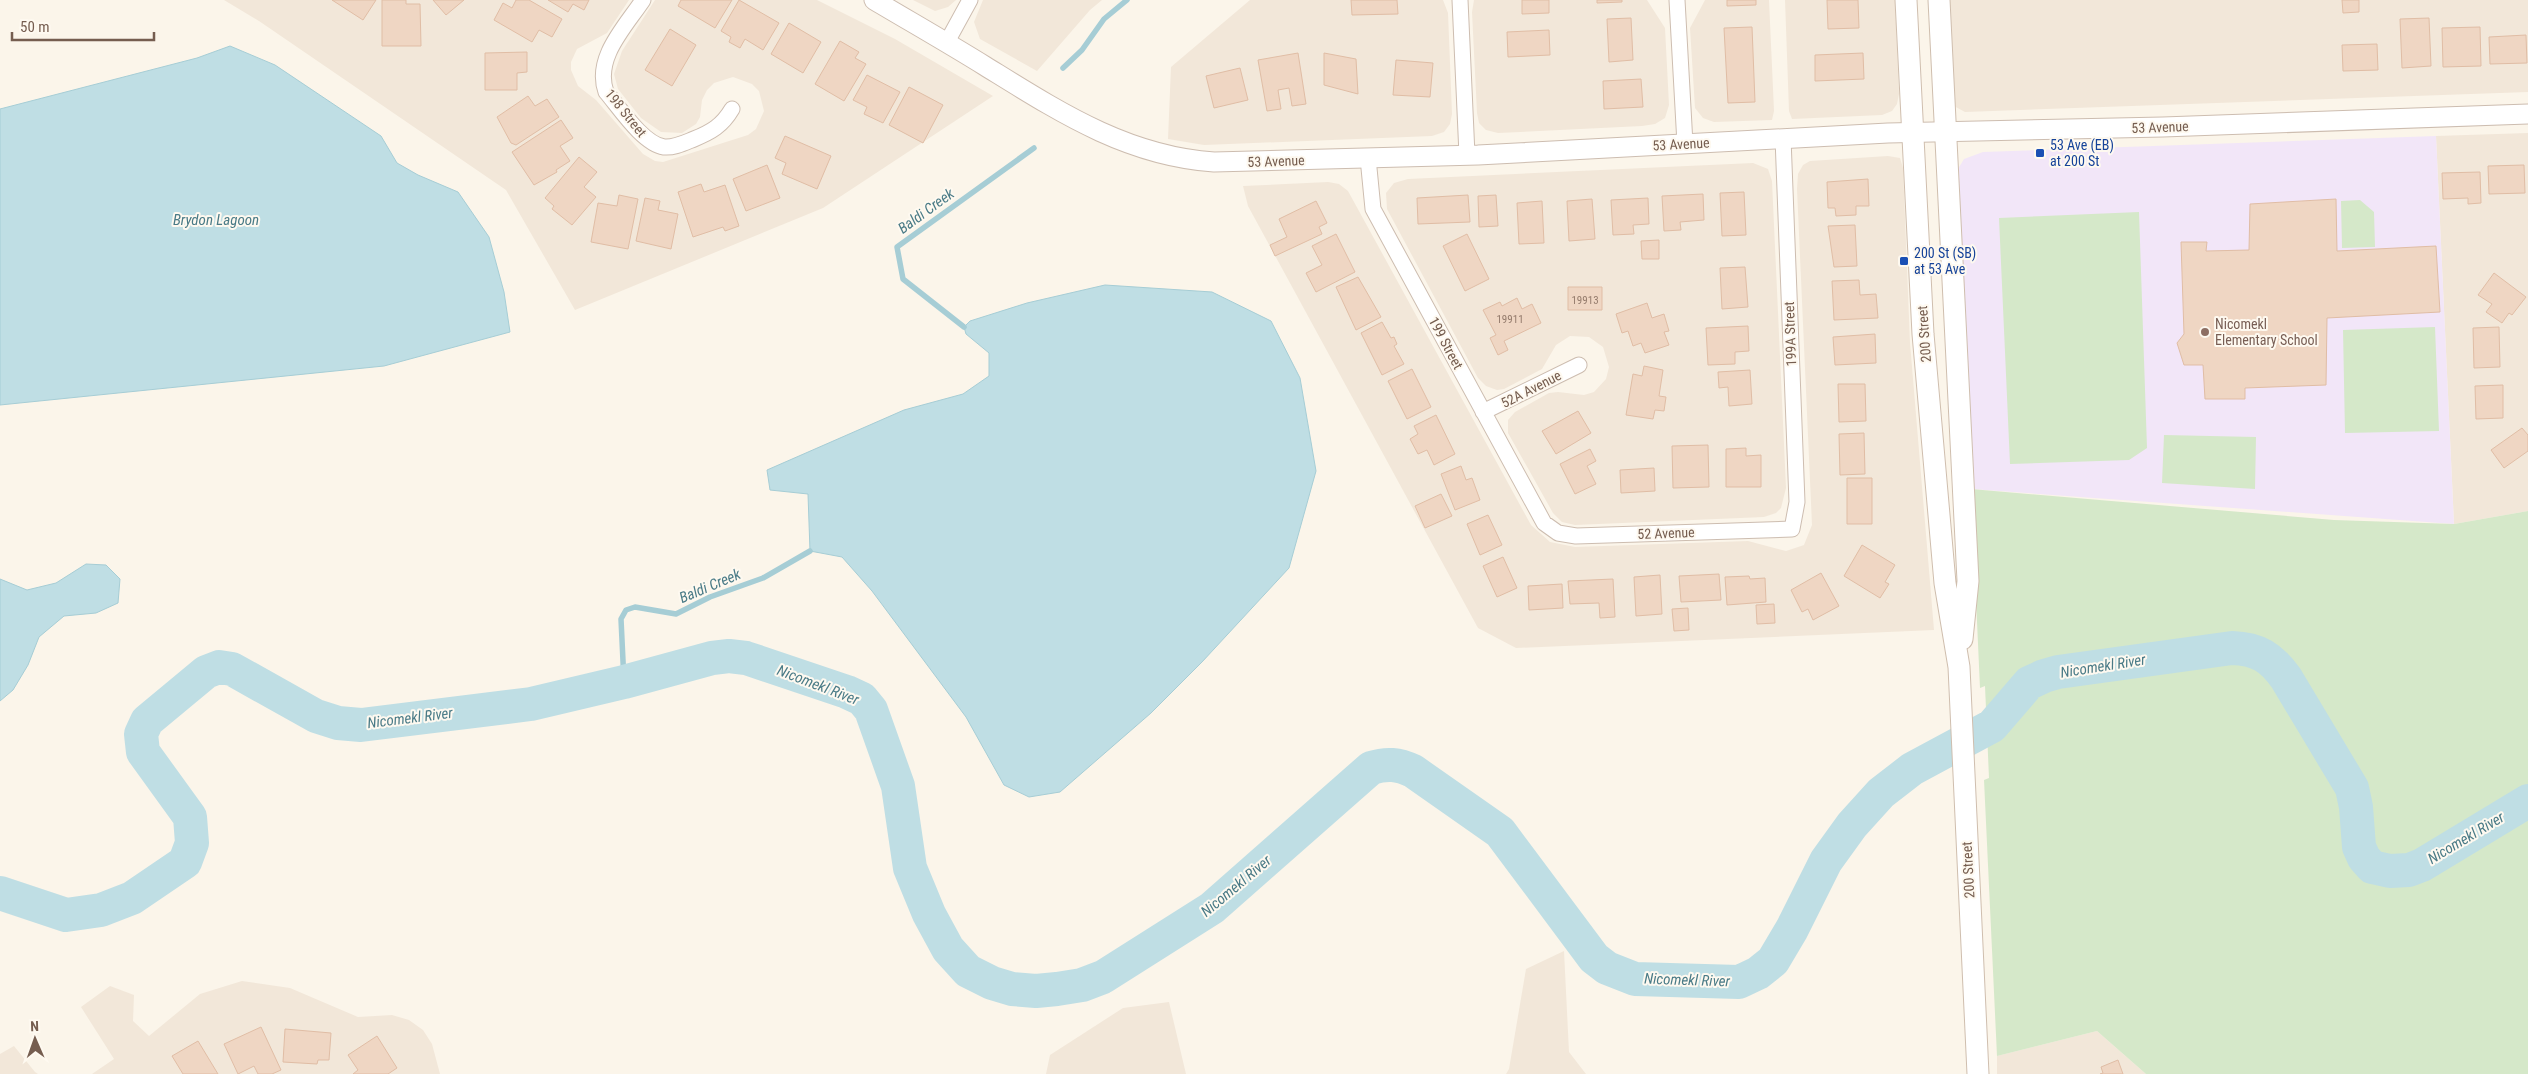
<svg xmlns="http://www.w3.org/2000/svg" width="2528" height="1074" font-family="'Roboto Condensed',sans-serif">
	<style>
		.residential { fill: #f2e7d9 }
		.education { fill: #f2e6f8 }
		.green { fill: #d5e8c9 }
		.water { fill: #bfdee4; stroke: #a6cdd5 }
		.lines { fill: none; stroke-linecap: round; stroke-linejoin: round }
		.stream { stroke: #a6cdd5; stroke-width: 5.5 }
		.river { stroke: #bfdee4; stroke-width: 34 }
		.building { fill: #efd6c3; stroke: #e0bda5 }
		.minor-casing { stroke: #cdbdb0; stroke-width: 17 }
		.tertiary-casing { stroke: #cdbdb0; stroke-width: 21 }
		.secondary-casing { stroke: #cfbeae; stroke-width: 23 }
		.minor { stroke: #fff; stroke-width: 15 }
		.tertiary { stroke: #fff; stroke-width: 19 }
		.secondary { stroke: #fff; stroke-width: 21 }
		.transit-dot { fill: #1a4fb4; stroke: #fef9f0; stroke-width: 2 }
		.education-dot { fill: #8d6e63; stroke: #fef9f0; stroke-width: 2 }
		.labels { text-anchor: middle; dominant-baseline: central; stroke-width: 4; stroke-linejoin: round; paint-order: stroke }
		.number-label { font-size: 11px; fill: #947b6c }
		.street-label { font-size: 14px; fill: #755d4f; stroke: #fef9f0 }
		.transit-label { font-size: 14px; fill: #164399; stroke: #fef9f0; text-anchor: start }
		.education-label { font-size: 14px; fill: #785e54; stroke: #fef9f0; text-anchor: start }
		.water-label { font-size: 15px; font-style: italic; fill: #497a86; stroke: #fef9f0 }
	</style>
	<rect width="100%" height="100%" fill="#fbf5ea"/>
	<path class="residential" d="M224,0H629L607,33L577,49L571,62V70L578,86L596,100L643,154L655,161L663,162L748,135L756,129L764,111L759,91L752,84L733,77L714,83L707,90L702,100L700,117L696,124L682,133L661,132L641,118L618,89L614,74L622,51L655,0H817L895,39L993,96L823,208L575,310L506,190L259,21Z
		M913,0H956L948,7L935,11Z
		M983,0H1102L1090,10L1037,71L980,39L974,22Z
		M1250,0H1443L1448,13L1452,114L1450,124L1444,132L1432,136L1204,145L1168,139L1171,67Z
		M1474,0H1647L1665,28L1669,105L1665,118L1655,124L1642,126L1498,133L1486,130L1479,123L1477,113L1472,12Z
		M1705,0H1769L1774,111L1772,120L1714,122L1703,118L1695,108L1690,28Z
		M1785,0H1895L1899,94L1897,104L1892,111L1882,115L1792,119L1789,111Z
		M1947,0H2528V92L1965,112L1954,106Z
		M2528,133V511L2454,524L2436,136Z
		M1888,156L1900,158L1903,168L1910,343L1934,630L1516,648L1478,628L1248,206L1243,186L1328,182L1339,184L1348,191L1531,525L1550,542L1575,547L1748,541L1786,551L1804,545L1812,525L1797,189L1798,174L1803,165L1810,161Z
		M1753,163L1768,169L1772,181L1786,488L1781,508L1776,513L1764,517L1575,525L1562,522L1553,513L1512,440L1508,433V420L1515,412L1549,393L1558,392L1584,395L1594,392L1606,379L1609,367L1603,347L1589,337L1570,336L1556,345L1542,369L1504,389L1497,390L1486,386L1478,378L1387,209L1386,193L1394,183L1408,179Z
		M1564,951L1569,1052L1586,1074H1506L1509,1069L1526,969Z
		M242,981L290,988L358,1017L392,1015L409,1020L423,1030L432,1044L440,1074H92L114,1059L81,1007L110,986L134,995L133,1021L149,1036L200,994Z
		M1169,1002L1186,1074H1046L1050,1055L1123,1008Z
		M2097,1031L2146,1074H1997V1056Z
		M14,1046L35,1072L38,1074H0V1054Z"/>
	<path class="education" d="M2436,136L2454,524L1971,489L1958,169L1964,159L1983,152Z"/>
	<path class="green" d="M2360,200L2374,212L2375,247L2342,248L2341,201Z
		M2139,212L2147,448L2129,460L2010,464L1999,218Z
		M2435,327L2439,431L2345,433L2343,330Z
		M2164,435L2256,437L2255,489L2162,483Z
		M1971,489L2334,520L2454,524L2528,511V1074H2146L2097,1031L1997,1056L1984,780L1989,778L1985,686L1980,688Z"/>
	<path class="water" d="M230,46L275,65L381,136L397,163L418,175L458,192L489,237L504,292L510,332L384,366L0,405V109L197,58Z
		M1105,285L1212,292L1271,321L1300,378L1316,471L1289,568L1202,662L1151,713L1060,792L1029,797L1004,785L966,717L872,591L842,557L810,551L808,494L770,490L767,470L904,410L963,394L989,376V353L966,334L964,327L970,321L1027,303Z
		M86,564L106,565L120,579L118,603L96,613L64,616L39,637L28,665L13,690L0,701V579L27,590L56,583Z"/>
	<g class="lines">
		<path class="stream" d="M1063,68L1082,50L1104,19L1127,0
			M964,327L903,279L897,247L1034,148
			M624,682L621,619L626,610L635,607L676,614L710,597L763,578L810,551"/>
		<path class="river" d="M0,893L66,915L101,910L132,898L185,862L192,843L190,817L143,752L141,734L147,721L206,672L219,667L232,669L316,716L338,723L361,725L531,704L624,682L712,658L729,656L746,658L847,692L862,699L871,710L898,786L910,868L929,914L948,949L968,971L992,983L1012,989L1036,991L1057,989L1082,985L1103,977L1212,908L1371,768C1387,763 1398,764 1413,771L1500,832L1594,958L1607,968L1635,979L1739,982L1758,973L1773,961L1792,929L1826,861L1852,825L1881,793L1912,769L1992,726L2029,683L2044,676L2058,672L2232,648C2258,649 2271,657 2286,678L2352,788L2356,807L2359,847L2364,858L2372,867L2390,871L2409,870L2422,865L2528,801"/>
	</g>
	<path class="building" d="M332,0H376L363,20Z
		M382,0H406V4H420L421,46H382Z
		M433,0H464L446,15Z
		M516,0H529L562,19L552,37L539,30L532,42L494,20L503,3L512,8Z
		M548,0H589L584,10L573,4L568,12Z
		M681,0H732L715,28L678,6Z
		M739,0L779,23L763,50L745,39L740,48L729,42L731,37L721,31Z
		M1351,0H1397L1398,14L1352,15Z
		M1522,0H1549V13L1522,14Z
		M1597,0H1622V2L1597,3Z
		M1727,0H1756V5L1727,6Z
		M1827,0H1858L1859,28L1828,29Z
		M2342,0H2359V12L2343,13Z
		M1631,18L1633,60L1609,62L1607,19Z
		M2429,18L2431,66L2402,68L2400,19Z
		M789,23L821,42L803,73L771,54Z
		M1752,27L1755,102L1728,103L1724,28Z
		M2480,27L2481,66L2443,67L2442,28Z
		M670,29L696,45L672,86L645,70Z
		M1549,30L1550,55L1508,57L1507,32Z
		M2526,35L2527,63L2490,64L2489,37Z
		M840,41L859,52L855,58L866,64L844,101L815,84Z
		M2377,44L2378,70L2343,71L2342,45Z
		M527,52V72L517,73V90H485V53Z
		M1298,53L1306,104L1292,106L1289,88L1278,90L1281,109L1267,111L1258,60Z
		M1324,53L1356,59L1358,94L1324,85Z
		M1863,53L1864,79L1815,81V55Z
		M1396,60L1433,63L1430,97L1393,95Z
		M1240,68L1248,100L1214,108L1206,76Z
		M867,75L900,92L883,123L864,114L867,107L853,100Z
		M1641,79L1643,107L1604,109L1603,81Z
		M909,87L943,105L923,143L889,125Z
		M528,96L535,106L547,99L559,117L516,145L511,143L497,117Z
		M561,120L573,138L560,146L570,161L556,170L557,172L534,185L512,152Z
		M785,136L831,156L817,189L782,174L786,163L775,158Z
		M579,157L597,172L584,187L596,197L572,225L552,209L554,206L545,198Z
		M767,165L780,198L746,211L733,179Z
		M2524,165L2525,193L2489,194L2488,166Z
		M2480,172L2481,203L2468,204V198L2443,199L2442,173Z
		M1868,179L1869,206H1856V215L1836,216L1835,208H1828L1827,182Z
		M701,184L704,192L725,185L739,226L725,231L723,227L693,237L678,192Z
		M1744,192L1746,235L1722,236L1720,193Z
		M1703,194L1704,220L1680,222L1681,230L1664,231L1662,196Z
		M619,195L638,199L628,249L591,242L598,203L617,206Z
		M1468,195L1470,222L1418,224L1417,198Z
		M1496,195L1498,226L1479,227L1478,196Z
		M645,198L660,201L658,210L678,214L671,249L636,241Z
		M1648,198L1649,224L1633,225L1634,234L1613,235L1611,200Z
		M1592,199L1595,239L1569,241L1567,201Z
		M2336,199L2337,251L2436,246L2440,312L2327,318L2326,385L2245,388V399H2205L2203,365H2184L2177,343L2184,334L2181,242H2207L2206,251L2249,250L2250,204Z
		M1316,201L1327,223L1319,227L1322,234L1275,256L1270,245L1287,237L1279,219Z
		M1542,201L1544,243L1519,244L1517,203Z
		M1855,225L1857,266L1834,267L1828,226Z
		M1336,234L1355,272L1316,292L1306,273L1322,265L1312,246Z
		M1467,234L1489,279L1465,291L1443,246Z
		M1659,240V259H1642L1641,241Z
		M1745,267L1748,307L1722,309L1720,268Z
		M2494,273L2526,297L2512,315L2509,313L2502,323L2486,312L2492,304L2478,295Z
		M1358,277L1381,317L1356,330L1336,287Z
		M1859,280L1860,295L1876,294L1878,318L1834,320L1832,281Z
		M1568,287H1602V310H1568Z
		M1517,298L1522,309L1532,304L1541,323L1504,341L1508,350L1498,355L1490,338L1496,335L1483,310L1500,302L1502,306Z
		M1647,303L1652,318L1664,314L1669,331L1664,332L1669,345L1645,353L1641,343L1633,346L1628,331L1622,333L1616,314Z
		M1382,322L1391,338L1394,337L1397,344L1394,346L1404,364L1382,375L1361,333Z
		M1748,326L1749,351L1735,352V364L1708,365L1706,328Z
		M2499,327L2500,367L2474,368L2473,328Z
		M1875,334L1876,363L1835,365L1833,337Z
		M1644,366L1663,370L1659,396L1666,397L1664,411L1655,410L1653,419L1626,415L1633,374L1642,376Z
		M1412,369L1431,407L1407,419L1388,381Z
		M1750,370L1752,404L1729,406L1728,387L1719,388L1718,372Z
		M1838,384H1865L1866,421L1839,422Z
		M2503,385V418L2476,419L2475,386Z
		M1578,411L1591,433L1556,454L1542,431Z
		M1436,415L1455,454L1434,465L1427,450L1418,454L1410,439L1418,434L1414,426Z
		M2522,428L2528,435V451L2504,468L2491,450Z
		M1864,433L1865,474L1840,475L1839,434Z
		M1708,445L1709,487L1673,488L1672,446Z
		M1746,448V456L1761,455V487H1726V449Z
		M1590,449L1596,461L1587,466L1596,484L1575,494L1560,464Z
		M1461,466L1466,480L1472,478L1480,500L1455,510L1441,474Z
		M1654,468L1655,491L1621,493L1620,470Z
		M1847,478H1872V524H1847Z
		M1441,494L1452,516L1425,528L1415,506Z
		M1488,515L1502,545L1480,555L1467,524Z
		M1862,545L1895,565L1885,582L1889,584L1880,598L1844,576Z
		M1503,557L1517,588L1497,597L1483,566Z
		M1821,573L1839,606L1813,620L1808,609L1802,612L1791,590Z
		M1719,574L1721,600L1681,602L1679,576Z
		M1660,575L1662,614L1636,616L1634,577Z
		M1749,576L1750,579L1765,578L1766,602L1727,605L1725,577Z
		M1613,579L1615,617L1600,618L1599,603L1570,604L1568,581Z
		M1562,584L1563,608L1529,610L1528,586Z
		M1774,604L1775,623L1757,624L1756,605Z
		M1688,608L1689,630L1674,631L1672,609Z
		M261,1027L281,1070L272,1074H258L254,1066L238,1074L224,1044Z
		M285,1029L331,1033L329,1060H318L317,1064L283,1062Z
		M377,1036L397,1068L388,1074H353L358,1070L348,1055Z
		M198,1041L218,1074H183L172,1056Z
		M2118,1060L2123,1074H2100L2103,1073L2101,1067Z"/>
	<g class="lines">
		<defs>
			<path id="minor" d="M643,0C625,27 594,58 606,92C619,107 643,144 664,147C674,148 684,143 694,139C711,132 722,126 732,109
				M1460,0L1467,155
				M1677,0L1685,144
				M947,42L970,0
				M1368,158L1373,209L1544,523L1558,533L1576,536L1792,529L1797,502L1783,138
				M1483,412L1579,365"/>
			<path id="tertiary" d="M874,0C911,22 948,43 985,66C1058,111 1126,156 1214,162L1478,155L1888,133L2163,127L2528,114"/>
			<path id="secondary" d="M1906,0L1923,334L1945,583L1959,667L1978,1074
				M1939,0L1968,581L1962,639"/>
		</defs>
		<use href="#minor" class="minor-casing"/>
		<use href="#tertiary" class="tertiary-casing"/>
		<use href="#secondary" class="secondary-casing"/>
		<use href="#minor" class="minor"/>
		<use href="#tertiary" class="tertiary"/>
		<use href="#secondary" class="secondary"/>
	</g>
	<g class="transit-dot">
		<rect x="2035" y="148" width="10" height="10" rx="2.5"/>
		<rect x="1899" y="256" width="10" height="10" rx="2.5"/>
	</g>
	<circle class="education-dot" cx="2205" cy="332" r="5"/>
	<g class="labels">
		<g class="number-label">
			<text x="1585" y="300">19913</text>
			<text x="1510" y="319">19911</text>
		</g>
		<g class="street-label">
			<text transform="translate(626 113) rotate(51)">198 Street</text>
			<text transform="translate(2160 127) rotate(-2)">53 Avenue</text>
			<text transform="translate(1681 144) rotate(-3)">53 Avenue</text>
			<text transform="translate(1276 161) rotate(-2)">53 Avenue</text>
			<text transform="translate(1790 334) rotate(-92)">199A Street</text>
			<text transform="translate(1924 334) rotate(-94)">200 Street</text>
			<text transform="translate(1446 343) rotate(62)">199 Street</text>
			<text transform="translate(1531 389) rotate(-27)">52A Avenue</text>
			<text transform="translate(1666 533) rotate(-2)">52 Avenue</text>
			<text transform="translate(1968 870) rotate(-93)">200 Street</text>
		</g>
		<g class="transit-label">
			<text x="2050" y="145">53 Ave (EB)<tspan x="2050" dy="16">at 200 St</tspan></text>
			<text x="1914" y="253">200 St (SB)<tspan x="1914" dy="16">at 53 Ave</tspan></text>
		</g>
		<g class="education-label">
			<text x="2215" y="324">Nicomekl<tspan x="2215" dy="16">Elementary School</tspan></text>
		</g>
		<g class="water-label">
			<text transform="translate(926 211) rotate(-36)">Baldi Creek</text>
			<text x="216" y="220">Brydon Lagoon</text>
			<text transform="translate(710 586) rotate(-23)">Baldi Creek</text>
			<text transform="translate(2103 666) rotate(-9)">Nicomekl River</text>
			<text transform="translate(818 685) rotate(21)">Nicomekl River</text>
			<text transform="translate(410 718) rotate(-7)">Nicomekl River</text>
			<text transform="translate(2466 838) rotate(-31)">Nicomekl River</text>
			<text transform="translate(1236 886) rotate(-40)">Nicomekl River</text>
			<text transform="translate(1687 980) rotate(2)">Nicomekl River</text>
		</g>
	</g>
	<g transform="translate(35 1039) rotate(358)" stroke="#fef9f0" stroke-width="4" paint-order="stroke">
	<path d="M0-4L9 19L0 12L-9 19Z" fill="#755d4f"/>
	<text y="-8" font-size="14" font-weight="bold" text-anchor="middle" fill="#755d4f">N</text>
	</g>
	<path d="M12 32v8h142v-8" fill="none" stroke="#755d4f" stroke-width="2.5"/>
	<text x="20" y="32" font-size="15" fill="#755d4f" stroke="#fef9f0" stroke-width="4" paint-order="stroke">50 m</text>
</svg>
